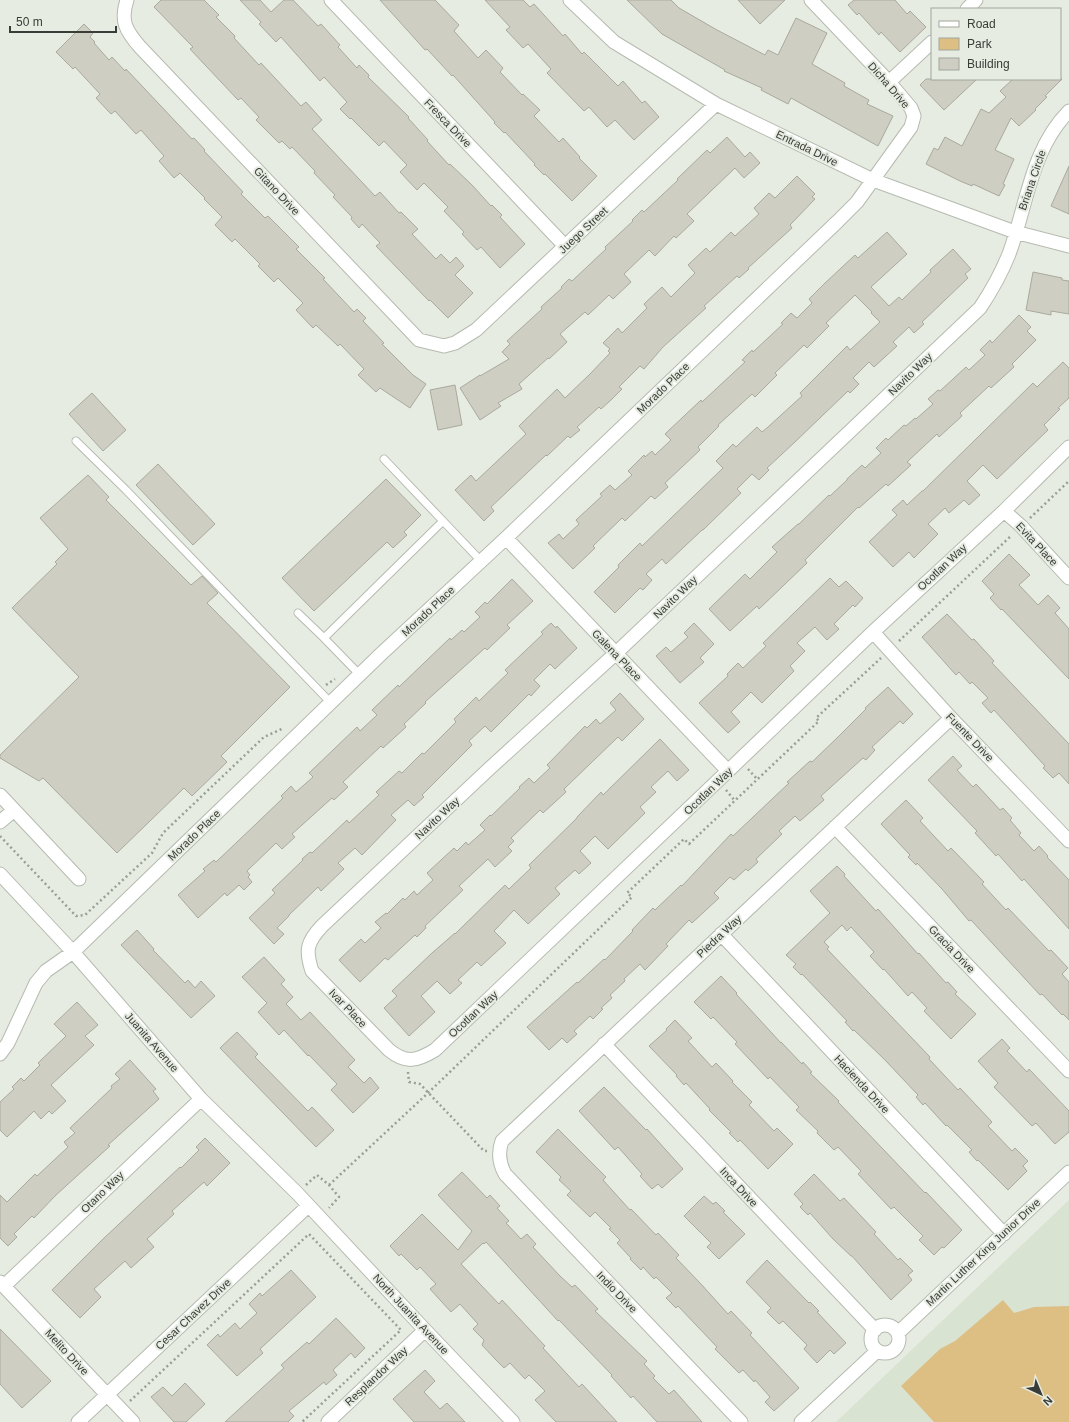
<svg xmlns="http://www.w3.org/2000/svg" width="1069" height="1422" font-family="Helvetica,sans-serif">
	<style>
		.built { fill: #d9e3d1 }
		.green { fill: #ddbf84 }
		.building { fill: #cecec2; stroke: #a9a99e }
		.lines { fill: none; stroke-linecap: round; stroke-linejoin: round }
		.lane-casing { stroke: #b5bbb0; stroke-width: 9 }
		.street-casing { stroke: #b5bbb0; stroke-width: 15 }
		.path { stroke: #9a9f96; stroke-width: 2.5; stroke-dasharray: 2 3; stroke-linecap: butt }
		.lane { stroke: #fff; stroke-width: 7 }
		.street { stroke: #fff; stroke-width: 13 }
		.labels { text-anchor: middle; dominant-baseline: central; stroke-width: 4; stroke-linejoin: round; paint-order: stroke }
		.street-label { font-size: 11px; fill: #393c37; stroke: #e6ece1 }
	</style>
	<rect width="100%" height="100%" fill="#e6ece1"/>
	<path class="built" d="M1069,1200V1422H836Z"/>
	<path class="green" d="M1003,1300L1014,1313L1034,1307L1069,1306V1422H934L901,1386L940,1349L955,1341Z"/>
	<path class="building" d="M161,0H204L219,15L216,17L235,36L234,38L259,65L261,63L301,106L306,102L322,120L312,129L375,196L380,192L399,213L401,212L418,229L412,234L436,259L441,254L450,263L456,257L464,266L455,275L473,293L448,318L430,300L429,301L376,246L380,243L362,224L359,228L351,219L352,217L333,197L335,195L314,173L315,171L292,147L290,149L282,141L279,143L256,120L259,117L241,98L238,100L190,49L193,47L154,7Z
		M240,0H260L271,12L284,0H293L318,26L321,24L340,45L338,47L357,68L359,65L369,75L368,77L409,117L408,118L428,140L427,141L449,165L450,164L472,185L491,206L492,205L502,215L500,217L525,244L500,268L481,247L477,250L462,234L464,232L444,211L448,207L424,183L417,190L400,172L407,165L384,141L379,146L351,118L350,119L340,109L347,102L324,77L320,81L281,37L276,42L259,24L261,22Z
		M380,0H435L459,25L454,31L478,58L486,50L503,68L500,72L522,95L523,94L540,110L534,116L559,142L563,138L580,157L579,158L597,176L572,201L545,174L544,175L534,165L535,164L505,132L504,133L494,123L495,122L453,75L452,76L427,49L425,50L417,41Z
		M485,0H523L530,7L534,4L563,36L565,34L582,54L584,52L618,86L623,81L642,103L645,101L659,117L634,140L615,120L607,127L589,107L584,111L547,73L551,69L528,44L523,48L506,30L510,27Z
		M627,0H671L679,8L717,30L765,55L768,50L778,55L796,18L827,33L812,64L845,83L844,86L869,100L867,104L893,116L878,146L791,98L788,104L761,90L762,88L724,71L725,70L662,34Z
		M738,0H785L760,24Z
		M854,0H895L907,14L910,11L926,27L900,52L881,32L879,35L859,13L857,15L848,5Z
		M84,24L93,33L90,37L95,42L94,43L109,60L112,57L125,71L126,69L192,139L194,138L205,150L204,151L243,192L241,194L265,218L268,216L299,247L296,249L325,278L323,279L354,312L357,309L366,318L363,321L384,343L382,344L413,375L426,384L410,408L380,388L376,392L358,375L364,369L340,344L338,346L316,325L313,328L296,310L303,303L278,278L274,282L258,266L260,264L235,239L232,242L215,225L222,217L204,199L205,198L180,173L174,178L159,161L164,156L141,130L136,134L115,111L111,114L96,98L100,94L75,67L73,69L56,52Z
		M926,79H977L944,110L920,85Z
		M1013,79H1062L1045,96L1047,97L1035,109L1036,110L1019,126L1011,118L995,150L1014,159L1003,184L1005,185L999,196L973,184L972,186L960,181L926,164L934,148L938,150L945,137L962,146L981,109L989,113L1006,97L1000,91Z
		M727,137L745,157L750,152L760,163L744,178L735,168L687,214L694,221L676,238L674,236L655,256L649,250L624,274L631,282L613,299L609,295L588,315L585,312L560,334L567,342L549,359L548,358L519,384L522,389L498,403L501,406L480,420L460,388L480,375V376L509,359L502,352L510,344L507,341L542,309L541,307L562,288L561,287L569,279L572,281L606,249L605,247L633,221L632,220L642,210L644,212L678,180L677,179L707,150L710,153Z
		M1069,166V214L1051,206Z
		M797,176L815,194L812,197L815,199L790,225L792,228L748,268L749,269L739,278L737,276L704,306L706,308L663,347L644,369L640,366L619,387L622,389L611,400L601,409L599,407L577,427L580,430L570,438L568,436L547,456L546,455L491,507L494,511L484,521L455,490L471,475L476,481L526,434L519,426L557,389L565,398L590,374L610,353L608,351L610,349L603,343L618,328L622,333L647,308L644,304L662,287L671,297L695,273L688,265L706,248L710,252L731,232L735,236L759,214L754,208L769,193L775,198Z
		M887,232L907,254L871,287L889,306L899,297L902,300L931,272L930,270L953,249L971,269L965,274L968,278L922,322L924,324L914,333L909,327L893,342L897,346L874,367L869,362L853,378L859,384L850,393L848,391L796,441L767,468L769,470L759,480L752,474L737,489L741,493L703,530H702L666,564L662,559L646,574L652,580L643,590L640,588L615,613L594,592L619,567L618,565L640,543L642,546L723,468L716,461L733,444L736,447L757,427L762,432L768,427L802,396L800,393L847,346L850,350L880,322L871,313L872,312L855,295L826,323L829,326L807,348L804,345L775,373L777,375L755,397L752,394L718,425L719,426L698,447L700,450L665,483L668,487L655,499L651,496L625,521L622,518L593,546L595,548L573,569L548,543L559,534L563,539L579,524L576,520L602,496L600,494L610,485L615,490L632,475L628,471L644,455L645,457L652,451L655,455L671,440L665,434L701,400L702,402L745,362L742,360L752,350L753,352L783,324L781,323L791,313L797,318L812,303L809,299L824,284L855,255L858,258Z
		M1033,272L1062,278V280L1069,281V314L1051,311V315L1026,310Z
		M1019,315L1031,327L1027,331L1036,340L1012,364L1014,367L991,388L989,386L960,413L962,416L939,437L937,434L907,462L911,465L888,486L886,484L859,508L858,507L805,560L807,563L759,609L757,606L730,631L729,630L709,609L745,574L750,579L777,552L772,547L798,524H799L829,495L830,496L847,480V479L862,465L865,468L881,453L876,448L886,438L888,440L904,425L906,426L915,418L916,419L933,404L928,399L938,390L940,391L966,367L969,370L985,355L980,350L990,340L992,343Z
		M1063,362L1069,368V398L1058,408L1060,409L1044,425L1048,430L997,479L983,465L967,481L980,495L969,505L964,500L949,513L945,508L928,524L938,534L914,558L909,552L893,567L869,542L897,515L892,510L903,500L907,505L922,491H923L1033,383L1037,387Z
		M455,385L462,425L438,430L430,390Z
		M92,393L126,430L103,451L69,414Z
		M158,464L215,524L193,545L136,485Z
		M88,475L109,497L106,500L191,585L202,576L218,593L207,603L290,687L221,756L227,762L192,796L184,788L117,853L43,778L39,781L0,758V755L79,677L12,608L57,564L55,562L68,549L40,518Z
		M386,479L421,515L404,532L407,535L393,548L387,542L314,611L282,578Z
		M1009,554L1030,575L1019,585L1038,605L1048,595L1060,608L1055,613L1069,629V679L1002,609L1001,610L990,598L994,594L982,581Z
		M830,578L839,587L846,581L863,598L855,607L853,605L834,624L839,629L827,640L815,627L797,643L805,651L790,666L794,671L762,703L751,692L731,712L740,722L728,733L699,703L728,676L727,674L738,663L743,668L766,646L763,643Z
		M512,579L533,601L507,625L510,628L487,650L485,648L425,702L426,703L404,724L406,727L383,748L381,746L343,782L348,787L334,800L332,798L292,834L295,837L282,849L276,843L247,871L250,875L248,877L252,882L244,890L239,885L227,896L225,893L198,918L178,895L205,871L203,869L214,860L216,862L257,823L283,798L281,796L291,786L296,792L313,777L309,773L357,727L360,731L377,715L372,710L398,685L399,687L450,638L451,640L462,630L464,632L480,617L475,612L485,602L487,604Z
		M947,614L972,640L974,639L994,661L992,663L1069,744V784L1059,773L1053,778L1043,768L1045,766L994,710L991,713L982,703L988,698L972,682L970,684L959,672L956,675L922,637Z
		M551,623L556,628L557,626L577,648L555,669L550,664L534,680L540,686L531,696L529,694L491,732L485,726L469,741L472,745L422,795L424,797L414,806L408,800L391,815L396,820L362,855L355,848L338,863L344,869L321,891L318,887L289,915V916L277,928L284,934L274,944L249,918L275,893L272,890L303,860L302,859L310,852L312,853L347,820L349,823L379,795L376,792L399,771L402,773L422,753L424,754L456,722L454,719L476,697L479,701L508,673L505,670L543,634L541,632Z
		M694,623L714,644L700,658L704,662L680,683L656,656L666,647L671,652L688,637L684,633Z
		M888,687L913,714L903,724L900,721L872,747L875,750L866,760L863,758L821,796L824,800L800,821L795,816L779,831L782,834L756,859L758,862L748,871L746,869L734,880L730,877L714,893L719,898L692,923L689,920L666,944L668,946L645,970L640,964L624,979L625,981L610,995L612,998L601,1008L603,1009L593,1019L590,1016L574,1031L577,1034L567,1043L562,1038L549,1050L527,1027L577,982L578,983L604,959L605,960L633,931L632,930L653,908L655,910L681,885L682,886L731,834L733,836L789,783L787,782L810,761L812,762L839,736L866,709L865,708Z
		M620,693L644,719L622,741L618,737L564,789L566,792L543,813L540,810L511,838L514,841L508,847L512,851L495,867L488,859L459,886L463,890L425,926L426,928L417,937L415,935L388,960L385,958L360,982L339,960L361,939L365,943L381,928L375,922L386,913L387,914L403,898L405,900L414,891L417,895L433,880L427,873L454,848L457,851L466,842L468,845L485,830L480,825L490,815L491,816L520,788L519,787L529,778L534,783L550,768L547,765L585,726L587,728L596,719L600,724L616,710L610,703Z
		M660,739L689,770L677,781L668,771L651,787L656,792L640,807L645,813L608,849L595,836L580,851L591,863L579,874L575,870L555,888L560,894L528,924L514,910L494,931L506,943L481,966L477,962L458,980L462,983L450,994L437,981L421,996L435,1012L409,1036L384,1008L397,996L392,991L432,953L455,933V934L505,885L509,889L531,868L529,865L576,819L578,816L601,792L603,795Z
		M953,756L962,766L957,770L973,787L976,784L1000,810L1003,808L1012,818L1010,820L1021,833L1019,835L1034,851L1039,846L1048,856L1047,857L1069,880V929L1024,879L1022,881L998,854L996,856L975,833L977,831L928,780Z
		M906,800L923,818L920,821L948,851L951,848L984,882L982,884L1006,910L1008,908L1049,951L1051,950L1068,968L1062,974L1069,982V1020L1063,1014L1062,1015L1042,994L1040,995L971,920L969,921L942,889L917,863L916,865L908,857L910,855L881,824Z
		M837,866L845,874L844,876L876,911L878,909L918,954L919,953L946,983L948,982L957,992L955,994L976,1014L951,1039L924,1011L927,1008L912,992L908,996L884,969L883,970L870,956L874,952L851,927L847,931L842,925L824,942L829,947L827,949L930,1057L929,1059L958,1090L960,1088L992,1122L988,1126L1012,1151L1015,1148L1028,1161L1023,1166L1027,1171L1008,1190L978,1160L977,1161L969,1152L972,1150L947,1125L946,1126L925,1103L923,1105L916,1097L918,1095L885,1060L854,1030L853,1031L845,1022L847,1021L826,999L802,974L801,975L793,967L796,964L786,955L830,913L810,891Z
		M137,930L154,949L153,950L185,983L188,980L195,988L201,981L215,996L191,1018L121,945Z
		M264,957L285,980L281,984L293,997L286,1004L301,1020L310,1012L355,1060L348,1067L364,1083L370,1077L379,1088L353,1113L331,1090L337,1084L309,1055L308,1056L284,1030L279,1035L258,1012L267,1003L242,977Z
		M721,976L737,993L736,994L781,1043V1042L802,1064L803,1062L812,1072L810,1073L839,1101L838,1102L925,1193L926,1192L962,1230L944,1248L942,1247L934,1255L919,1240L923,1236L894,1207L891,1209L858,1174L861,1171L838,1147L834,1150L817,1133L818,1131L796,1110L799,1107L770,1077L768,1079L735,1044L737,1042L713,1017L711,1019L694,1002Z
		M77,1002L98,1025L85,1036L94,1045L51,1085L66,1101L52,1114L49,1111L41,1119L34,1111L7,1137L0,1130V1102L14,1089L12,1087L21,1078L24,1081L40,1065L38,1063L66,1036L54,1024Z
		M675,1020L692,1038L688,1041L712,1067L716,1063L733,1081L732,1082L752,1102L749,1105L774,1131L777,1128L793,1144L768,1169L740,1140L738,1142L729,1133L731,1132L709,1110L710,1109L686,1083L684,1085L676,1076L677,1075L649,1046L667,1030L666,1029Z
		M237,1032L258,1054L255,1057L308,1111L312,1107L334,1130L316,1147L220,1048Z
		M1002,1039L1010,1048L1007,1051L1027,1072L1029,1069L1069,1111V1132L1055,1144L1036,1123L1032,1126L994,1087L998,1083L978,1061Z
		M130,1060L156,1089L153,1091L159,1099L108,1145L110,1146L56,1195L34,1218L32,1216L14,1234L17,1237L8,1246L0,1238V1195L7,1202L35,1174L37,1176L68,1147L64,1142L75,1133L70,1128L112,1088L111,1086L120,1079L115,1074Z
		M604,1087L646,1130L647,1129L683,1169L662,1188L658,1184L652,1189L640,1176L642,1174L618,1147L615,1150L579,1111Z
		M558,1129L606,1177L603,1180L630,1210L631,1209L656,1235L658,1233L679,1255L676,1258L701,1284L728,1314L731,1311L752,1333L750,1335L799,1388L774,1411L765,1402L770,1397L755,1380L754,1382L743,1370L739,1373L715,1349L717,1347L678,1306L676,1308L666,1298L672,1293L656,1277L654,1279L643,1267L641,1270L630,1259L631,1258L617,1243L620,1240L609,1229L611,1228L595,1212L590,1217L567,1195L571,1191L559,1180L561,1177L536,1152Z
		M205,1138L230,1163L207,1186L204,1182L172,1211L174,1214L147,1239L154,1247L131,1268L125,1261L94,1289L101,1297L80,1318L52,1290L103,1239L180,1167L181,1168L199,1150L196,1147Z
		M462,1172L487,1198L490,1195L500,1206L497,1208L509,1221L506,1223L521,1239L527,1234L536,1244L533,1247L560,1276L572,1287L575,1285L598,1309L595,1311L647,1361L644,1364L655,1376L653,1378L669,1394L674,1390L702,1422H657L633,1396L631,1398L611,1376L612,1375L559,1320L558,1321L486,1242L484,1244L483,1243L461,1264L499,1304L502,1300L545,1346L543,1348L579,1387L582,1384L617,1422H556L535,1400L545,1391L529,1375L525,1379L510,1363L504,1368L495,1359L482,1345L484,1340L473,1329L478,1324L460,1304L451,1312L430,1289L436,1284L420,1267L417,1270L401,1254L399,1256L390,1246L422,1214L458,1250L472,1231L438,1195Z
		M814,1174L840,1201L844,1198L876,1232L874,1234L898,1260L900,1258L913,1271L908,1275L912,1280L891,1300L852,1256H851L833,1239L810,1213L808,1215L800,1207L803,1204L794,1194Z
		M704,1196L713,1204L716,1202L725,1211L723,1212L745,1234L719,1259L707,1247L711,1243L684,1216Z
		M767,1260L809,1303L810,1302L819,1311L817,1312L846,1343L834,1354L830,1350L817,1363L804,1349L807,1345L783,1321L779,1324L767,1312L771,1308L746,1282Z
		M291,1270L316,1297L260,1349L263,1353L237,1376L207,1345L218,1334L220,1337L235,1323L240,1329L257,1313L249,1304L260,1293L262,1296Z
		M336,1318L365,1348L355,1358L351,1353L333,1370L337,1375L326,1385L324,1382L289,1411L294,1416L288,1422H225L284,1368L281,1365L307,1342L309,1344Z
		M0,1329L51,1381L22,1408L0,1384Z
		M425,1370L435,1381L424,1392L440,1409L447,1403L465,1422H414L393,1399Z
		M185,1383L205,1404L186,1422H174L151,1397L163,1387L172,1396Z"/>
	<g class="lines">
		<defs>
			<path id="lane" d="M76,441L126,490L331,703
				M384,459L443,521
				M298,613L324,638
				M360,675L324,638L443,521L481,561"/>
			<path id="street" d="M127,0C120,21 126,31 140,47L419,340L444,346L455,343L476,330L716,104
				M331,0L565,246
				M570,0L614,42L716,104L873,180L1015,232L1069,246
				M967,9L976,0
				M889,82L932,42
				M1069,111C1031,149 1027,205 1009,254C1001,274 992,290 980,308L615,654L490,768L322,926C307,942 305,950 312,971L389,1050C406,1064 417,1061 435,1050L728,771L873,632L1004,511L1069,447
				M1004,511L1021,526L1069,578
				M506,538L728,771
				M873,632L951,718L1069,841
				M0,795L79,879
				M0,822L14,810
				M835,827L1069,1071
				M0,874L73,952L201,1099L297,1193L425,1330L513,1422
				M721,934L1004,1234
				M604,1044L875,1330
				M0,1054L8,1043L36,983L46,971L73,952L381,654L506,538L837,222L857,202L911,127L914,116L911,108L889,82L811,0
				M0,1282L133,1422
				M4,1286L201,1099
				M871 1339a14 14 0 1 1 28 0a14 14 0 1 1-28 0Z
				M898,1333L1069,1172
				M78,1422L308,1206
				M328,1422L425,1330
				M741,1422L505,1174C499,1163 498,1152 502,1141L951,718
				M801,1422L877,1351"/>
		</defs>
		<use href="#lane" class="lane-casing"/>
		<use href="#street" class="street-casing"/>
		<path class="path" d="M1030,518L1069,481
			M899,641L1012,535
			M326,685L335,679
			M748,769L757,779
			M726,790L735,801
			M0,836L76,916L85,915L152,853L163,833L264,737L284,728
			M408,1072L409,1082L420,1084L484,1151H487
			M306,1185L317,1175L329,1185L339,1197L329,1208
			M329,1185L428,1093L632,897L627,893L684,839L689,844L819,721L816,718L881,658
			M130,1401L309,1234L401,1330L302,1422"/>
		<use href="#lane" class="lane"/>
		<use href="#street" class="street"/>
	</g>
	<g class="labels">
		<g class="street-label">
			<text transform="translate(889 85) rotate(49)">Dicha Drive</text>
			<text transform="translate(448 123) rotate(46)">Fresca Drive</text>
			<text transform="translate(807 148) rotate(26)">Entrada Drive</text>
			<text transform="translate(1032 180) rotate(-71)">Briana Circle</text>
			<text transform="translate(277 191) rotate(47)">Gitano Drive</text>
			<text transform="translate(583 230) rotate(-43)">Juego Street</text>
			<text transform="translate(910 374) rotate(-44)">Navito Way</text>
			<text transform="translate(663 388) rotate(-44)">Morado Place</text>
			<text transform="translate(1037 544) rotate(47)">Evita Place</text>
			<text transform="translate(942 567) rotate(-43)">Ocotlan Way</text>
			<text transform="translate(675 597) rotate(-44)">Navito Way</text>
			<text transform="translate(428 611) rotate(-43)">Morado Place</text>
			<text transform="translate(617 655) rotate(46)">Galena Place</text>
			<text transform="translate(970 737) rotate(46)">Fuente Drive</text>
			<text transform="translate(708 791) rotate(-44)">Ocotlan Way</text>
			<text transform="translate(437 818) rotate(-43)">Navito Way</text>
			<text transform="translate(194 835) rotate(-44)">Morado Place</text>
			<text transform="translate(719 936) rotate(-43)">Piedra Way</text>
			<text transform="translate(952 949) rotate(46)">Gracia Drive</text>
			<text transform="translate(348 1008) rotate(46)">Ivar Place</text>
			<text transform="translate(473 1014) rotate(-43)">Ocotlan Way</text>
			<text transform="translate(152 1042) rotate(49)">Juanita Avenue</text>
			<text transform="translate(862 1084) rotate(47)">Hacienda Drive</text>
			<text transform="translate(739 1187) rotate(47)">Inca Drive</text>
			<text transform="translate(102 1192) rotate(-44)">Otano Way</text>
			<text transform="translate(983 1252) rotate(-43)">Martin Luther King Junior Drive</text>
			<text transform="translate(617 1292) rotate(46)">Indio Drive</text>
			<text transform="translate(193 1314) rotate(-43)">Cesar Chavez Drive</text>
			<text transform="translate(411 1314) rotate(47)">North Juanita Avenue</text>
			<text transform="translate(67 1352) rotate(47)">Melito Drive</text>
			<text transform="translate(376 1376) rotate(-43)">Resplandor Way</text>
		</g>
	</g>
	<rect x="931" y="8" width="130" height="72" fill="#e6ece1" stroke="#a1a69d"/>
	<rect x="939" y="21" width="20" height="6" fill="#ffffff" stroke="#a1a69d"/>
	<text x="967" y="28" font-size="12" fill="#393c37">Road</text>
	<rect x="939" y="38" width="20" height="12" fill="#ddbf84" stroke="#a1a69d"/>
	<text x="967" y="48" font-size="12" fill="#393c37">Park</text>
	<rect x="939" y="58" width="20" height="12" fill="#cecec2" stroke="#a1a69d"/>
	<text x="967" y="68" font-size="12" fill="#393c37">Building</text>
	<g transform="translate(1041 1394) rotate(136)" stroke="#e6ece1" stroke-width="3" paint-order="stroke">
	<path d="M0-3L7 15L0 10L-7 15Z" fill="#393c37"/>
	<text y="-6" font-size="11" font-weight="bold" text-anchor="middle" fill="#393c37">N</text>
	</g>
	<path d="M10 26v6h106v-6" fill="none" stroke="#393c37" stroke-width="2"/>
	<text x="16" y="26" font-size="12" fill="#393c37" stroke="#e6ece1" stroke-width="3" paint-order="stroke">50 m</text>
</svg>
